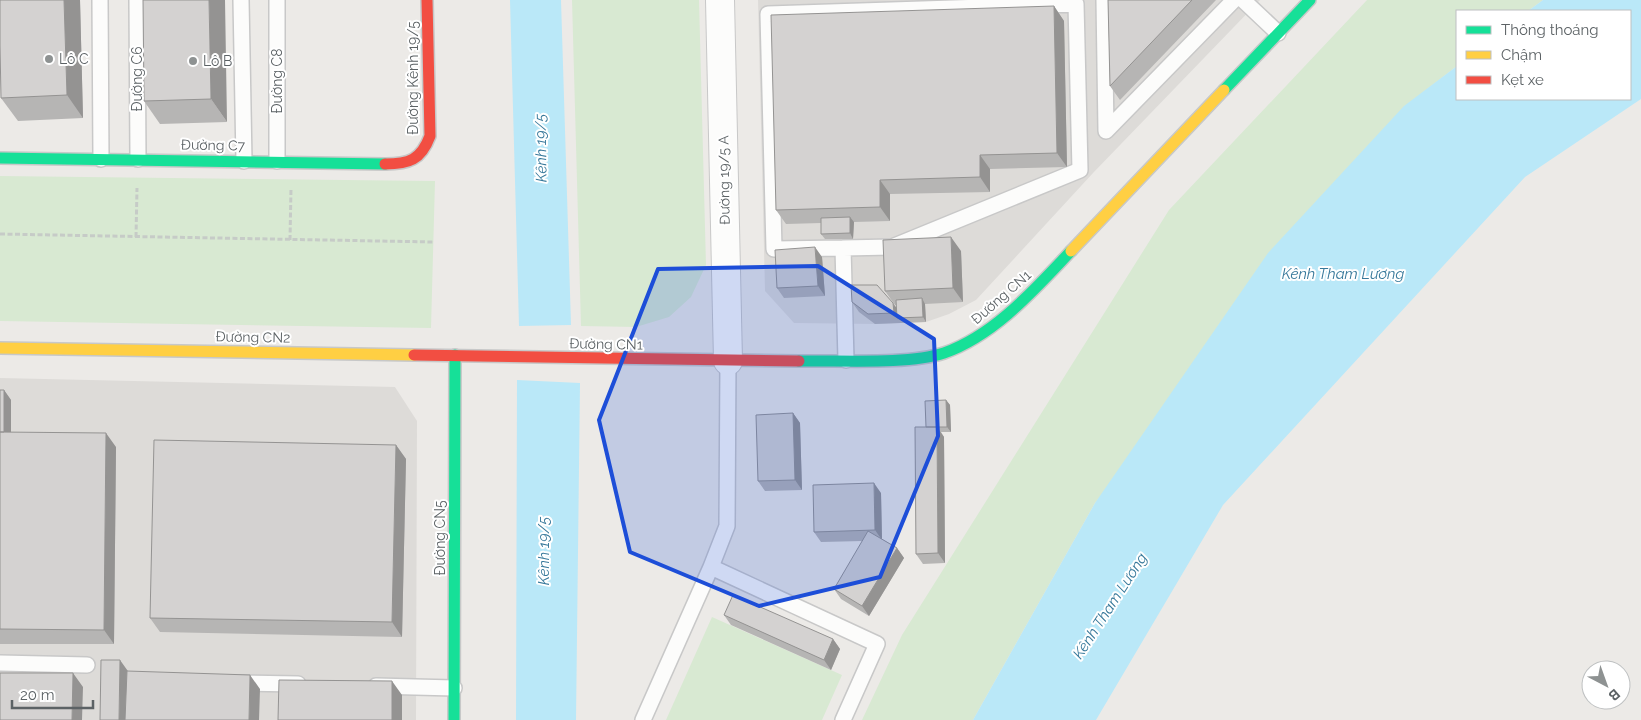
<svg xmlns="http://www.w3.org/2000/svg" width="1641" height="720" font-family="Raleway,sans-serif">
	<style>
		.industrial { fill: #dddbd8 }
		.green { fill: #d8e9d2 }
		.water { fill: #bae8f8 }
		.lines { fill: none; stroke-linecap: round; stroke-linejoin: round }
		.lane-casing { stroke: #c8c8c8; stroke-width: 18 }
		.street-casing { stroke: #c8c8c8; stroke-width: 30 }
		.fast-casing { stroke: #c7c8c8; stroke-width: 14 }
		.slow-casing { stroke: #c7c8c8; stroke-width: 14 }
		.jam-casing { stroke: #c7c8c8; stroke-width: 14 }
		.path { stroke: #c6cbc7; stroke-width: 3; stroke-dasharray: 5 2.5; stroke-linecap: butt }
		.lane { stroke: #fcfcfb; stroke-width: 15 }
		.street { stroke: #fcfcfb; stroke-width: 28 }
		.fast { stroke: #16e098; stroke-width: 11 }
		.slow { stroke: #ffcf43; stroke-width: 11 }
		.jam { stroke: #f24e42; stroke-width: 11 }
		.wall { fill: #b6b5b4 }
		.shaded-wall { fill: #949392 }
		.building { fill: #d4d2d1; stroke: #949392 }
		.marked { fill: #1d4ed8; fill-opacity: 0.2; stroke: #1d4ed8; stroke-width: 4; stroke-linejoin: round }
		.poi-dot { fill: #8e9292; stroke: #fff; stroke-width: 2 }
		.labels { text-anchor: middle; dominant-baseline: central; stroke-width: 4; stroke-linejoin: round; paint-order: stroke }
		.poi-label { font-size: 14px; fill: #5c6265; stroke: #fff; text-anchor: start }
		.street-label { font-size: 14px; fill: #5c6265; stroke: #fff }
		.water-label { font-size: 15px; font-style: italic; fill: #36789a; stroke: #fff }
	</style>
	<rect width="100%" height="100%" fill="#eceae7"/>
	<path class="industrial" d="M758,0H1260L1093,173L976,300L949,314L926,322L875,324L794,323L765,291Z
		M0,378L395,387L417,421L416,720H0Z"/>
	<path class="green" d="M572,0H699L706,265L691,297L669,317L636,327L581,326Z
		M1367,0H1543L1528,11H1457V66L1404,107L1095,503L973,720H862L902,635L1169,210Z
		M0,176L435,181L431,328L0,321Z
		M712,617L842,675L822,720H666Z"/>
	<path class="water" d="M510,0H561L571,325L519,326Z
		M1543,0H1641V99L1525,177L1223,505L1096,720H973L1095,503L1268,253L1404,106L1457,66V99H1630V11H1528Z
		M517,380L580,383L576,720H516Z"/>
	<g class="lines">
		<defs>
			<path id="lane" d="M100,0L101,159
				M137,0L138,159
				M241,0L244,161
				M277,0V161
				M1104,0L1106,131L1234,0
				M1243,0L1278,33
				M843,248L892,247L1080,170L1076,4L768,14L774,249L843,248L846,360
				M728,361L727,526L711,567L877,644L843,720
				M0,663L87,665
				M236,683L298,684
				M376,686L454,688
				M643,720L711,567"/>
			<path id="street" d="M720,0L728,361"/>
			<path id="fast" d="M1224,90L1310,0
				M0,158L385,164
				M799,361C838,360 908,365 944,353C995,335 1035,289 1071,251
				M454,720L455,355"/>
			<path id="slow" d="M1071,251L1224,90
				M0,348L414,355"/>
			<path id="jam" d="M385,164C409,164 421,160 430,136L427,0
				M414,355L799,361"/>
		</defs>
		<use href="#lane" class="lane-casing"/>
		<use href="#street" class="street-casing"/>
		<use href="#fast" class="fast-casing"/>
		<use href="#slow" class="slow-casing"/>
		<use href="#jam" class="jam-casing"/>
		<path class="path" d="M0,234L433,242
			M136,237L137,188
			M290,240L291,188"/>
		<use href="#lane" class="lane"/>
		<use href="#street" class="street"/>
		<use href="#fast" class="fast"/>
		<use href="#slow" class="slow"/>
		<use href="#jam" class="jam"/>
	</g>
	<path class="wall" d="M0,0H80L83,118L18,121L1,98Z
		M143,0L227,122L160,124L144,101Z
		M1108,0H1216L1120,100L1110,86Z
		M1054,6L1064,21L1067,167L990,169V192L890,194V221L854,222L853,239H825L821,234V223L786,224L776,210Z
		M961,251L963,302L925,304L926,322L875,324L859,312L852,302L897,308V305H895L885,291Z
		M822,257L825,296L784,298L777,288Z
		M0,390H4L11,400V432L116,447L114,644H0Z
		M946,400L950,405L951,432H941L944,437L945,563L923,564L916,554L926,427Z
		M793,413L800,423L802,490L765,491L758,481Z
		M396,445L406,459L402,637L160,632L150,618Z
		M881,493L882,539L897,548L904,558L869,616L841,599L834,589L863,541L821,542L814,532Z
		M724,615L833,639L840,649L831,670L731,625Z"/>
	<path class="shaded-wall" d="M64,0H80L83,118L67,95Z
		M209,0H225L227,122L211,99Z
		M1054,6L1064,21L1067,167L1057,153Z
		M980,155L990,169V192L980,177Z
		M880,180L890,194V221L880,207Z
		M850,217L854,222L853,239L850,233Z
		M951,237L961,251L963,302L953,288Z
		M815,247L822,257L825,296L818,286Z
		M922,298L925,304L926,322L923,317Z
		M893,303L900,313L897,318L894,313Z
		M4,390L11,400V446L4,436Z
		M946,400L950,405L951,432L947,427Z
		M793,413L800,423L802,490L795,480Z
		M937,427L944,437L945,563L938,553Z
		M106,433L116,447L114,644L104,630Z
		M396,445L406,459L402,637L392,622Z
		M874,483L881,493L882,540L875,530Z
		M897,548L904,558L869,616L862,606Z
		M833,639L840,649L831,670L824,660Z
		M120,660L130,674L129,720H119Z
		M73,673L83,687L82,720H72Z
		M250,675L260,689L259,720H249Z
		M392,681L402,695V720H392Z"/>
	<path class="building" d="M0,0H64L67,95L1,98L0,46Z
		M143,0H209L211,99L144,101Z
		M1108,0H1192L1110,86Z
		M1054,6L1057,153L980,155V177L880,180V207L776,210L771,15Z
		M850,217V233L821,234V218Z
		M951,237L953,288L885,291L883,240Z
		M815,247L818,286L777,288L775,250Z
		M851,285H877L893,303L894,313L868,314L852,302Z
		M922,298L923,317L897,318L896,300Z
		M0,390H4V432H0Z
		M946,400L947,427H926L925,401Z
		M793,413L795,480L758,481L756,415Z
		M915,427H937L938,553L916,554Z
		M0,432L106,433L104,630L0,629Z
		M154,440L396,445L392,622L150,618Z
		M874,483L875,530L814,532L813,485Z
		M868,531L897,548L862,606L834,589Z
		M733,595L833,639L824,660L724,615Z
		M101,660H120L119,720H100Z
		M127,671L250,675L249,720H125Z
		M0,673H73L72,720H0Z
		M279,680L392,681V720H278Z"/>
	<path class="marked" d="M818,266L934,339L938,436L880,577L759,606L630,552L599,420L658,269Z"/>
	<g class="poi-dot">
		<circle cx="49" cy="59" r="5"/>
		<circle cx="193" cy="61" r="5"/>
	</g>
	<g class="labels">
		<g class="poi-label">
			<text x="59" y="59">Lô C</text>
			<text x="203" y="61">Lô B</text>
		</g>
		<g class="street-label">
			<text transform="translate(413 78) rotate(-90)">Đường Kênh 19/5</text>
			<text transform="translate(137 79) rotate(-90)">Đường C6</text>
			<text transform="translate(277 81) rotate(-90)">Đường C8</text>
			<text transform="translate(213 145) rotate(1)">Đường C7</text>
			<text transform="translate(724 180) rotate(-91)">Đường 19/5 A</text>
			<text transform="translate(1001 297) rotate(-41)">Đường CN1</text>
			<text transform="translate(253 337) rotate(1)">Đường CN2</text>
			<text transform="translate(606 344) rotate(1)">Đường CN1</text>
			<text transform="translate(440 538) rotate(-90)">Đường CN5</text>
		</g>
		<g class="water-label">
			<text transform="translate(541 148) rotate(-91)">Kênh 19/5</text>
			<text x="1343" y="274">Kênh Tham Lương</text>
			<text transform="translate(544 551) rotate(-90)">Kênh 19/5</text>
			<text transform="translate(1110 606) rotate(-57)">Kênh Tham Lương</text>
		</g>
	</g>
	<rect x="1456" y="10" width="175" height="90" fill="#ffffff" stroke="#bec0c1"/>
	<rect x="1466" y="26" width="25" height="8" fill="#16e098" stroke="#bec0c1"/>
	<text x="1501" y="35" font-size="15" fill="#5c6265">Thông thoáng</text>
	<rect x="1466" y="51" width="25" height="8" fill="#ffcf43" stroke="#bec0c1"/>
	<text x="1501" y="60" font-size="15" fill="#5c6265">Chậm</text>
	<rect x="1466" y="76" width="25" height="8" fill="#f24e42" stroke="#bec0c1"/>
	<text x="1501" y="85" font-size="15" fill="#5c6265">Kẹt xe</text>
	<g transform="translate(1606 685) rotate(139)"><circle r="24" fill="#ffffff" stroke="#bec0c1"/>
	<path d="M0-4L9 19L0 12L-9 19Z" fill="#8e9292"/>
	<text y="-8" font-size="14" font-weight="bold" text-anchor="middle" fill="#5c6265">B</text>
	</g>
	<path d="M12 700v8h81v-8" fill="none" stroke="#5c6265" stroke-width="2.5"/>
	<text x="20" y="700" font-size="15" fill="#5c6265" stroke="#ffffff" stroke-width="4" paint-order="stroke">20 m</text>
</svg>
